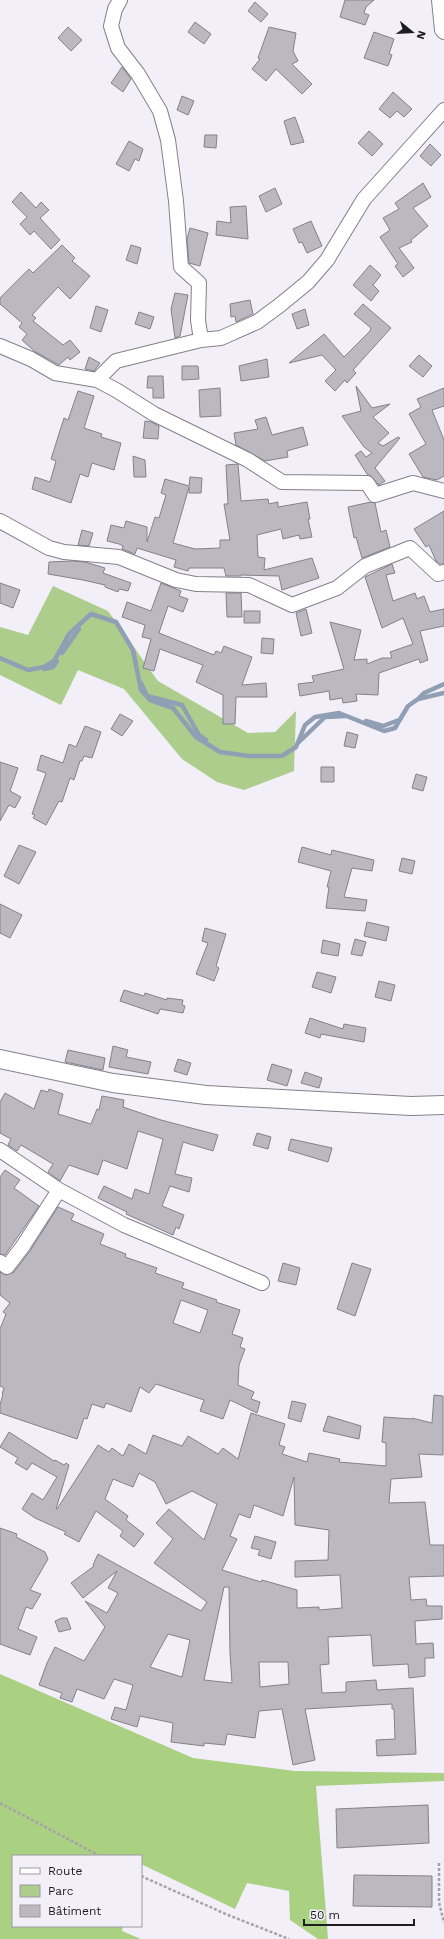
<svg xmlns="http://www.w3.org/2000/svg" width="444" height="1939" font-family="'Work Sans',sans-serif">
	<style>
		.green { fill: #accd8b }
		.forest { fill: #aad082 }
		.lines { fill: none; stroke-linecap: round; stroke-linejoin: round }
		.stream { stroke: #909fb3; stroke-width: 4.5 }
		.building { fill: #bbb8c1; stroke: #84818a; fill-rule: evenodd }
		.minor-casing { stroke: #838089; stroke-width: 16 }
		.tertiary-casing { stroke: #838089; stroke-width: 20 }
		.path { stroke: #a5a3aa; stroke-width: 2.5; stroke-dasharray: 3 2; stroke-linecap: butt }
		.minor { stroke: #fff; stroke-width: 14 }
		.tertiary { stroke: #fff; stroke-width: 18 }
	</style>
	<rect width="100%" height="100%" fill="#f2eff9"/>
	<path class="green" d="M53,586L108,611L158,681L248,733L275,732L296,711L294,771L244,790L217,782L182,759L124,689L78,670L61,705L0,675V627L28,635Z"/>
	<path class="forest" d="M0,1674L193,1758L295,1771L444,1773V1781L316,1786L328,1939H318L290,1920L289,1891L247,1883L235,1909L141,1864V1856H13V1926H123L122,1931L141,1939H0Z"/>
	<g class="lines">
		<path class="stream" d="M62,653L79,629
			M0,658L28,670L44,667L54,661L69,634L91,614L116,622L133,650L141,690L150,700L173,708L196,737L220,752L249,756H282L296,747L305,725L315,717L339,713L384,731L395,728L408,706L418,699L444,693
			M44,669L53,667L57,661
			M141,683L147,696L182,705L199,735L206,740
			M417,700L424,693L444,684
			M366,721L383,726L399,720
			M299,742L325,717L346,716"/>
	</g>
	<path class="building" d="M345,0H374L366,7L364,13L369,15L365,25L340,17Z
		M255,2L268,14L261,22L248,11Z
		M195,22L211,34L204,44L188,32Z
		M68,27L82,40L71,51L58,38Z
		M269,27L296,33L293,51L298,61L292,64L312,84L302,94L276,69L266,81L252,69L260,59L258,58Z
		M374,32L394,39L389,54L392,55L388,66L364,58Z
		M122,67L131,79L123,92L111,83Z
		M393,92L412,109L404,117L397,111L390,118L379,109Z
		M182,96L194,101L188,115L177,110Z
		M295,117L304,142L291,145L284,121Z
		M369,131L383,144L372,156L358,143Z
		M205,135H217L216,148L204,147Z
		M129,141L143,149L139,161L135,159L129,171L116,164Z
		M430,144L441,155L431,166L420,156Z
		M423,183L431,197L413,208L428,226L411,240L412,242L399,248L414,268L403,277L395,266L398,264L380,237L390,230L383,218L399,209L395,203Z
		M275,188L282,204L266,212L259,196Z
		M21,192L36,208L41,202L49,210L40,218L60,240L51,249L34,231L30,235L20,224L27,217L12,202Z
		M246,206L248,239L216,235L217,221L231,223L230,207Z
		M311,221L322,246L307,253L302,242L299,243L293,229Z
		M190,228L208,233L200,266L189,263L187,239Z
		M62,245L75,258L72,261L90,276L70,299L58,287L32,315L36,318L33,321L63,345L70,340L80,352L70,360L68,357L59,365L34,351L22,340L27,334L19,327L22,323L0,304V298L29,269L33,273Z
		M131,245L141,248L137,264L126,260Z
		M370,265L381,275L373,285L379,291L371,301L353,285Z
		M175,293L188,295L180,336L175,338L171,309Z
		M250,300L253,314L236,322L235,316L231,317L230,304Z
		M363,304L391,328L353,370L356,373L347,383L345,380L335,391L325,381L336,370L322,355L289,363L324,334L344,357L370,331L371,328L354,314Z
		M96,306L108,310L101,332L90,328Z
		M305,309L309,325L297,329L292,314Z
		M139,312L154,317L150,329L135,324Z
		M419,355L432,366L423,377L409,366Z
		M89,357L100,363L94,371L85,369Z
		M267,359L269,377L241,381L239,366Z
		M182,366H198L199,379L182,380Z
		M148,376H163L164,398H153V388H147Z
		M356,386L372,408L390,404L373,417L389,433L378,443L383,446L398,437L400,438L375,468L385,481L379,485L371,476L367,474L355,455L361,451L366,457L372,453L364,447L342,416L361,411Z
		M220,388L221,416L200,417L199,390Z
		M444,388V406L432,410L444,440V476L437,480L423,477L409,454L426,444L409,414L421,407L417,399Z
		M78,391L94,396L84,428L102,434L101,437L121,443L114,470L92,463L88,477L80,474L71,503L32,489L35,477L50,482L56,461L51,459L64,418L68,420Z
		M266,417L272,435L303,427L308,445L287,451L288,457L265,461L236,445L234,433L258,429L255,420Z
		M145,421L151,422L159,426L158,439L143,438Z
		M133,456L145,460L146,477H134Z
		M238,464L241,501L268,499L269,504L278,502V507L307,502L310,519H308L312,537L300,539L299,535L283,539L281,529L257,535L258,557L265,558L264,570L312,558L319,578L282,590L279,576L241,575V576H226L224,568H189L188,571L174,567L176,560L137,548L135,554L122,549L123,546L119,544L107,541L111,525L124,528L126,521L147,527V542L155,517L159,518L166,495L161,493L165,479L189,486L190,477L202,478L201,493H189V487L173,543L195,549L220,548V540H230L224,504H228L226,465Z
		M371,502L375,503L381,532L386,530L390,547L362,558L356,537L354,538L348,507Z
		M444,511V564H440L436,561L429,545L426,547L414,529Z
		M82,530L93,533L89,546L78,545Z
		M73,561L85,562L105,568L103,573L131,583L128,591L119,589L118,592L105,587V585L83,580L48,574L49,562Z
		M392,564L395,573L386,575L393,601L415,593L417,599L424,596L430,612L444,609V626L420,631L428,660L420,663L419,659L379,673L378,695L356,694L357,701L343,703L342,698L330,700L329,691L300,696L298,684L314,682L312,676L344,669L330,622L361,630L354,660L367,659V664L382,658H392L390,652L413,644L403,618L382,628L365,577Z
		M0,583L20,590L13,608L0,603Z
		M161,583L181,591L179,596L188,599L183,612L168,606L159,633L214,655L216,651L221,653L224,646L252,657L242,685L266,683L267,697H236L235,724H223V695L196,682L203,665L160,649L154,671L143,668L151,639L142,637L145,625L122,617L127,602L151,611Z
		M226,593H241L242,617H227Z
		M306,609L312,633L301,636L296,613Z
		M244,611H260V623H244Z
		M262,638L274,639L273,654L261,653Z
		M120,714L133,721L122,736L111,729Z
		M85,726L101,732L92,758L84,756L82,761H80L74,780L70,778L62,802L59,801L46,825L33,818L35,815L32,814L46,773L37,770L41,755L63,763L69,744L76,747Z
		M347,732L358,735L355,748L344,746Z
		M0,762L18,768L10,791L21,797L15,808L9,805L0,821Z
		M321,767H334V782H321Z
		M416,774L427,777L423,791L412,788Z
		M19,845L36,852L19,884L4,876Z
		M302,847L331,855L332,850L374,860L372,871L352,868L344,897L367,900L365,911L326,908L329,887H327L331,871L298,862Z
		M402,858L415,861L412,874L399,871Z
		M0,904L22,915L10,938L0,933Z
		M367,922L389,927L386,941L364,936Z
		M205,928L226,934L216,966L219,968L214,981L196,974L208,943L202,941Z
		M355,939L366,942L362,956L351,954Z
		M323,940L340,944L338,956L321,953Z
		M317,972L336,977L331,993L312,987Z
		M379,981L395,985L391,1001L375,997Z
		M124,990L144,996L145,993L167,1000V998L183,1000L182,1005L185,1006L183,1013L160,1009L158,1014L120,1001Z
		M310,1018L343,1029L344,1024L366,1028L364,1042L321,1034L320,1038L305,1033Z
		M113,1046L128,1050L126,1057L151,1062L148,1074L109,1067Z
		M68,1050L105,1058L103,1070L65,1062Z
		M178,1059L191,1063L187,1075L174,1071Z
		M272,1064L292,1070L287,1086L267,1080Z
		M305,1072L322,1078L319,1088L301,1083Z
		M49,1089L63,1094L58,1114L91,1124L97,1109L99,1110L102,1096L124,1100L123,1107L161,1120L218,1135L213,1151L183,1142L175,1174L192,1178L189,1192L170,1186L162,1206L184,1215L179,1229L176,1227L173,1235L126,1214L127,1212L98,1198L104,1186L132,1199L135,1189L149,1194L163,1139L138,1131L127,1169L103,1160L98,1175L69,1165L60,1181L48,1172L53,1164L21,1145L17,1151L8,1145L11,1139L0,1133V1102L5,1093L34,1109L41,1090L48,1092Z
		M257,1133L271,1137L268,1149L253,1145Z
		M291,1139L332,1148L328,1162L288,1150Z
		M5,1170L20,1180L14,1188L39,1206L5,1255L0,1254V1177Z
		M58,1207L74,1214L71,1220L104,1234L100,1244L126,1254L125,1257L157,1268L155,1273L184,1283L182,1288L217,1300L216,1302L240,1310L232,1334L243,1338L240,1347L245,1349L239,1365L238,1385L254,1392L251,1399L260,1402L257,1413L230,1400L223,1419L200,1411L204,1400L156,1384L149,1393L140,1387L131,1412L106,1403L104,1408L92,1404L87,1419L84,1418L77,1439L0,1413V1405L3,1394H2L4,1388L0,1386V1329L6,1314L3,1312L10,1303L0,1295V1272L6,1275L14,1272L30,1251ZM181,1300L208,1310L200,1333L173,1323Z
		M283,1263L300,1268L296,1285L278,1281Z
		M352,1263L371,1269L355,1316L337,1309Z
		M434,1395L443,1396V1455L419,1454L422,1477L391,1479L389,1503L425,1502L430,1545H444V1576L409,1577L411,1600L426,1599L427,1606H442V1619L415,1621L416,1644L433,1643L434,1658H425V1676L409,1678L408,1664L373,1666L371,1635L328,1637L329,1664L320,1665L322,1693L346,1692V1682L376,1680L377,1690L413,1688L416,1754L377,1756L376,1740L395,1739L394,1709H392V1704L305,1709L315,1760L293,1765L282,1709L259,1711L255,1738L227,1734L225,1745L204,1743V1746L171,1742L173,1723L140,1716L137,1727L111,1719L115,1707L126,1710L133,1685L114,1679L104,1699L77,1689L72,1702L60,1698L62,1693L39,1685L47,1663L55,1647L84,1661L105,1627L85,1601L107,1613L118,1593L108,1588L117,1571L83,1598L71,1583L94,1566L93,1565L98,1554L201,1611L207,1602L154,1563L173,1539L156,1523L169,1509L204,1540L217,1504L192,1491L166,1504L155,1482L139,1473L133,1487L113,1479L105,1499L128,1516L126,1520L144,1534L134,1547L120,1536L123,1531L96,1511L79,1542L64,1534L66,1532L35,1518L22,1509L32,1493L43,1500L57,1477L32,1463L27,1470L15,1463L18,1458L0,1447L9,1432L54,1461L55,1460L64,1465L66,1463L69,1465L56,1509H57L98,1445L109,1452L112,1448L123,1456L129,1444L146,1454L153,1435L182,1446L188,1436L218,1454L223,1448L238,1459L251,1413L285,1424L279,1445L285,1447L282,1454L307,1462L309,1453L340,1459L339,1462L386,1466V1443L382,1442L384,1417L412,1419V1418L432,1423ZM294,1477L295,1525L329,1530L328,1560L295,1561V1577L340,1575L342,1608L319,1610V1607L297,1608V1590L262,1580L261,1582L222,1570L237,1539L230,1536L239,1514L250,1518L254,1505L283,1516ZM224,1587H229L230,1653L232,1683L204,1680ZM168,1634L190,1640L182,1677L150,1667ZM259,1662H288L289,1684L260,1687Z
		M292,1401L306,1404L301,1422L288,1418Z
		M328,1416L361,1426L359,1439L323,1431Z
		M0,1528L17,1534L16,1537L45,1552L48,1559L30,1590L41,1594L32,1609L26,1607L18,1629L37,1637L30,1655L0,1644Z
		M255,1536L276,1542L271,1559L258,1555L260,1550L251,1548Z
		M62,1618H67L71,1629L59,1632L55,1621Z
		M428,1805L429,1843L337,1848L336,1809Z
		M354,1875L432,1876V1907L353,1906Z"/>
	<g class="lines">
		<defs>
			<path id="minor" d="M120,0L115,9L111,26L118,48L138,74L160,111L168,140L176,201L181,267L199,283L198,320L201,340
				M439,0L442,30L444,32
				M0,346L31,359L55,373L97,380L116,390L154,414L248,460L282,482L367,483L375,495L413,483L444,491
				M97,380L116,361L201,340L221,338L257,322L280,305L308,282L327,260L364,199L444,110
				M0,521L49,548L64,552L119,557L176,580L196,584L249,585L292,605L337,588L365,566L410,548L438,574L444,572
				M0,1150L59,1190L124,1225L262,1283
				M0,1262L7,1267L23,1246L59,1190"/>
			<path id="tertiary" d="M0,1059L113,1083L206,1095L411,1106L444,1105"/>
		</defs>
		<use href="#minor" class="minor-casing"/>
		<use href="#tertiary" class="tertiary-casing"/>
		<path class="path" d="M0,1803L100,1856
			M439,1863V1902L444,1923
			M141,1876L228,1915L289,1939"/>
		<use href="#minor" class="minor"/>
		<use href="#tertiary" class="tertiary"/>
	</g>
	<rect x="12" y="1855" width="130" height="72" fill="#f2eff9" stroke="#9c9aa2"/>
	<rect x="20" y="1868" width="20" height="6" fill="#ffffff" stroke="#9c9aa2"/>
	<text x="48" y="1875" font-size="12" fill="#1c1b1f">Route</text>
	<rect x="20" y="1885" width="20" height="12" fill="#accd8b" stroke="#9c9aa2"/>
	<text x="48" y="1895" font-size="12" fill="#1c1b1f">Parc</text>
	<rect x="20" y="1905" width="20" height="12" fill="#bbb8c1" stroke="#9c9aa2"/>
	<text x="48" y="1915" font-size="12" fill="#1c1b1f">Bâtiment</text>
	<g transform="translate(412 32) rotate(108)" stroke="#f2eff9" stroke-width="3" paint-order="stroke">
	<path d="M0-3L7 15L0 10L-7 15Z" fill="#1c1b1f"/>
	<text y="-6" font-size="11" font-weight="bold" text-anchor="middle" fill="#1c1b1f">N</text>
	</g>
	<path d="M304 1919v6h110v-6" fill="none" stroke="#1c1b1f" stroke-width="2"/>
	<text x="310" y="1919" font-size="12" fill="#1c1b1f" stroke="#f2eff9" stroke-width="3" paint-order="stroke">50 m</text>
</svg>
